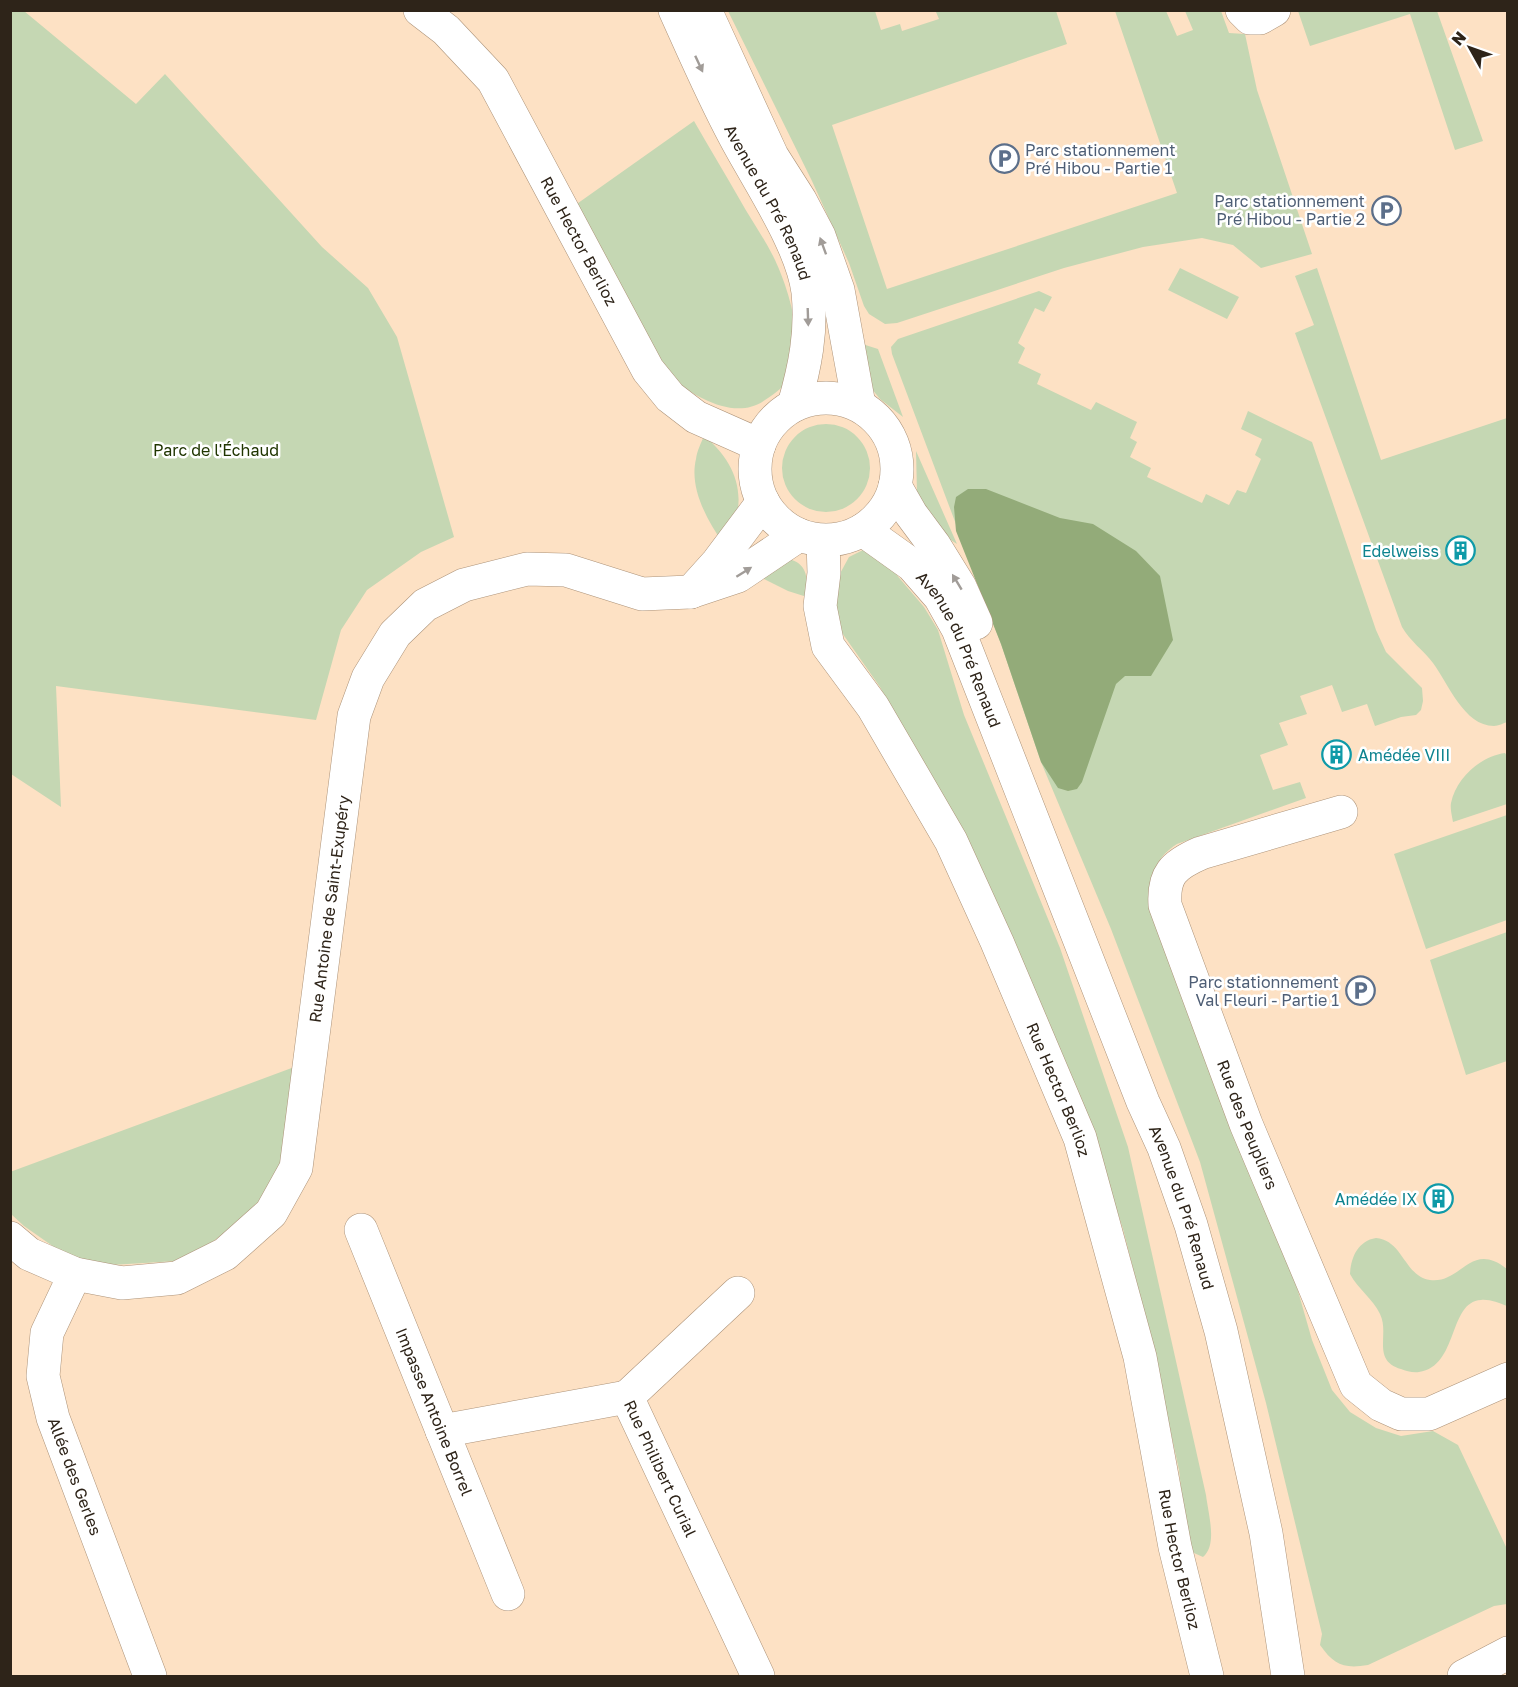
<svg xmlns="http://www.w3.org/2000/svg" width="1518" height="1687" font-family="'Golos Text',sans-serif">
	<style>
		.green { fill: #c5d7b3 }
		.forest { fill: #93ab79 }
		.lines { fill: none; stroke-linecap: round; stroke-linejoin: round }
		.minor-casing { stroke: #ad9379; stroke-width: 34 }
		.major-casing { stroke: #ad9379; stroke-width: 34 }
		.minor { stroke: #fff; stroke-width: 33 }
		.major { stroke: #fff; stroke-width: 33 }
		.oneway { fill: #a19c98 }
		.labels { text-anchor: middle; dominant-baseline: central; stroke-width: 5; stroke-linejoin: round; paint-order: stroke }
		.service-label { font-size: 16px; fill: #4e5e75; stroke: #fff; text-anchor: end }
		.street-label { font-size: 16px; fill: #2e2419; stroke: #fff }
		.park-label { font-size: 16px; fill: #203500; stroke: #fff }
		.culture-label { font-size: 16px; fill: #0d838f; stroke: #fff; text-anchor: end }
	</style>
	<rect width="100%" height="100%" fill="#fde1c4"/>
	<path class="green" d="M10,11H24L136,104L165,74L322,247L368,288L397,337L454,537L421,552L367,590L341,630L316,720L56,686L61,807L11,774Z
		M728,11H875L881,30L900,24L902,31L939,19L936,12L941,11H1056L1067,44L832,125L887,289L1177,193L1115,11H1166L1177,36L1193,30L1185,11H1221L1229,33L1245,34L1257,90L1312,254L1261,268L1233,245L1202,238L1143,247L1064,268L897,323L885,324L869,314L864,306L849,263L812,181Z
		M1298,11H1437L1483,141L1455,150L1410,14L1310,46Z
		M694,121C709,147 725,174 740,200C751,220 765,239 775,260C789,290 803,338 793,371C789,383 776,393 765,400C736,421 698,398 673,380L564,213Z
		M1180,268L1239,297L1227,319L1168,290Z
		M1317,268L1381,460L1507,418V722C1504,723 1498,726 1494,726C1464,726 1448,683 1433,663C1423,650 1410,641 1402,627L1295,333L1314,325L1295,276Z
		M1039,291L1052,297L1044,312L1035,308L1018,343L1025,348L1018,363L1041,374L1037,384L1091,410L1096,402L1137,422L1130,438L1137,442L1130,457L1151,468L1147,477L1202,503L1206,494L1229,505L1237,490L1246,493L1261,459L1255,455L1262,439L1241,429L1248,411L1312,442L1376,630L1386,652L1422,688L1423,701L1421,710L1416,715L1401,717L1375,726L1367,704L1342,712L1332,685L1300,696L1307,714L1279,723L1288,745L1260,755L1273,790L1300,782L1306,798L1177,844C1158,856 1151,872 1149,894L1261,1187L1298,1291L1312,1340L1332,1390L1350,1412L1376,1428L1401,1436L1433,1431L1458,1445L1507,1549V1604L1494,1606L1368,1665C1344,1669 1334,1665 1320,1645L1322,1634L1266,1403L1200,1162L1111,929L1041,762L1001,644L892,354L891,347L898,339Z
		M856,342L878,349L903,417L880,399L871,388Z
		M782 468a44 44 0 1 1 88 0a44 44 0 1 1-88 0Z
		M704,436C727,454 744,482 737,514C735,524 727,534 723,543C707,520 689,488 696,459C697,451 701,443 704,436Z
		M916,451L957,544L940,533L917,493Z
		M863,550L884,560L924,607L938,630L964,715L1060,948L1128,1147L1206,1495C1208,1513 1218,1545 1203,1557L1194,1553L1187,1541L1179,1470L1147,1323L1123,1229L1080,1098L948,814L880,687L840,630L835,595L837,579L849,557Z
		M792,560C809,566 807,581 807,597L788,591L762,578L785,561Z
		M1505,753L1507,756V804L1453,822C1452,816 1450,809 1451,803C1456,778 1481,756 1505,753Z
		M1507,815V920L1426,949L1394,854Z
		M1507,932V1061L1466,1075L1430,960Z
		M297,1066L279,1171L258,1202L234,1226L208,1245L177,1261L111,1265L81,1259L54,1247L24,1226L11,1214L10,1172Z
		M1376,1238C1403,1240 1404,1276 1430,1280C1462,1284 1470,1240 1507,1269V1306C1499,1303 1489,1299 1481,1300C1448,1302 1459,1366 1419,1372C1413,1373 1406,1371 1401,1369C1371,1360 1390,1334 1380,1314C1373,1299 1358,1289 1350,1274C1351,1257 1358,1241 1376,1238Z"/>
	<path class="forest" d="M968,489H986L1060,518L1093,524L1136,551L1160,576L1173,640L1151,676H1125L1116,684L1082,782L1077,789L1068,791L1058,788L1041,762L1001,644L956,531L954,507L956,497Z"/>
	<g class="lines">
		<defs>
			<g id="minor">
				<path id="s1" d="M420,10L446,30L493,80L648,370L670,397L696,417L759,445"/>
				<path d="M1242,10L1250,18H1260L1274,10"/>
				<path id="s2" d="M823,541L824,573L820,606L828,646L873,707L951,841L997,942L1080,1138L1140,1357L1175,1547L1207,1676"/>
				<path d="M691,592L718,562L763,502"/>
				<path id="s3" d="M1341,812L1201,853C1173,865 1163,875 1165,905L1246,1124L1356,1385L1381,1405L1401,1414H1429L1508,1379"/>
				<path id="s4" d="M361,1230L508,1594"/>
				<path id="s5" d="M10,1238L29,1254L75,1274L122,1283L177,1278L225,1254L271,1213L296,1168L354,716L368,678L395,634L425,605L464,585L527,569L566,570L642,594L690,592L738,576L799,535"/>
				<path id="s6" d="M75,1274L47,1333L43,1376L53,1418L150,1676"/>
				<path id="s7" d="M738,1293L627,1397L758,1676"/>
				<path d="M442,1431L627,1397"/>
			</g>
			<g id="major">
				<path id="s8" d="M675,10C694,52 712,94 734,135C757,179 802,244 808,292C812,332 805,367 794,405"/>
				<path d="M705,10L772,156L800,200L819,236L838,290L859,405"/>
				<circle cx="826" cy="469" r="71"/>
				<path d="M895,486L911,514L934,545L960,587L976,623"/>
				<path id="s9" d="M863,530L912,565L940,597L958,629L1143,1102L1164,1148L1191,1225L1221,1331L1266,1533L1288,1676"/>
				<path d="M1464,1676L1508,1653"/>
			</g>
		</defs>
		<use href="#minor" class="minor-casing"/>
		<use href="#major" class="major-casing"/>
		<use href="#minor" class="minor"/>
		<use href="#major" class="major"/>
	</g>
	<defs><path id="oneway-solid" d="M-6-.8H1V-3.2L6.5 0L1 3.2V.8H-6Z" transform="scale(1.5)"/></defs>
	<g class="oneway">
		<use href="#oneway-solid" transform="translate(699 64) rotate(65)"/>
		<use href="#oneway-solid" transform="translate(823 246) rotate(-110)"/>
		<use href="#oneway-solid" transform="translate(808 317) rotate(88)"/>
		<use href="#oneway-solid" transform="translate(744 572) rotate(-32)"/>
		<use href="#oneway-solid" transform="translate(957 582) rotate(-121)"/>
	</g>
	<defs>
		<symbol id="parking-ring" viewBox="-11 -11 22 22"><circle r="9.5" fill="#fff" stroke="#5c6f8a" stroke-width="1.5"/><path d="M-3.5-5.5H1a3.5 3.5 0 0 1 0 7H-1V5.5H-3.5ZM-1-3.4V-.6H.8a1.4 1.4 0 0 0 0-2.8Z" fill="#5c6f8a"/></symbol>
		<symbol id="building-ring" viewBox="-11 -11 22 22"><circle r="9.5" fill="#fff" stroke="#0f9aa8" stroke-width="1.5"/><path d="M-4-6H4V6H1V3H-1V6H-4ZM-2.5-4.3h1.7v1.8h-1.7ZM.8-4.3h1.7v1.8H.8ZM-2.5-1h1.7V.8h-1.7ZM.8-1h1.7V.8H.8Z" fill="#0f9aa8"/></symbol>
	</defs>
	<g fill-rule="evenodd">
		<use href="#parking-ring" x="988" y="142" width="33" height="33"/>
		<use href="#parking-ring" x="1370" y="194" width="33" height="33"/>
		<use href="#building-ring" x="1444" y="534" width="33" height="33"/>
		<use href="#building-ring" x="1320" y="738" width="33" height="33"/>
		<use href="#parking-ring" x="1344" y="974" width="33" height="33"/>
		<use href="#building-ring" x="1422" y="1182" width="33" height="33"/>
	</g>
	<g class="labels">
		<g class="service-label">
			<text x="1025" y="150" text-anchor="start">Parc stationnement<tspan x="1025" dy="18">Pré Hibou - Partie 1</tspan></text>
			<text x="1365" y="201">Parc stationnement<tspan x="1365" dy="18">Pré Hibou - Partie 2</tspan></text>
			<text x="1339" y="982">Parc stationnement<tspan x="1339" dy="18">Val Fleuri - Partie 1</tspan></text>
		</g>
		<g class="street-label">
			<text stroke="none"><textPath href="#s8" startOffset="214">Avenue du Pré Renaud</textPath></text>
			<text stroke="none"><textPath href="#s1" startOffset="284">Rue Hector Berlioz</textPath></text>
			<text stroke="none"><textPath href="#s9" startOffset="158">Avenue du Pré Renaud</textPath></text>
			<text stroke="none"><textPath href="#s5" startOffset="606">Rue Antoine de Saint-Exupéry</textPath></text>
			<text stroke="none"><textPath href="#s2" startOffset="608">Rue Hector Berlioz</textPath></text>
			<text stroke="none"><textPath href="#s3" startOffset="450">Rue des Peupliers</textPath></text>
			<text stroke="none"><textPath href="#s9" startOffset="760">Avenue du Pré Renaud</textPath></text>
			<text stroke="none"><textPath href="#s4" startOffset="196">Impasse Antoine Borrel</textPath></text>
			<text stroke="none"><textPath href="#s7" startOffset="231">Rue Philibert Curial</textPath></text>
			<text stroke="none"><textPath href="#s6" startOffset="214">Allée des Gerles</textPath></text>
			<text stroke="none"><textPath href="#s2" startOffset="1094">Rue Hector Berlioz</textPath></text>
		</g>
		<g class="park-label">
			<text x="216" y="450">Parc de l'Échaud</text>
		</g>
		<g class="culture-label">
			<text x="1439" y="551">Edelweiss</text>
			<text x="1358" y="755" text-anchor="start">Amédée VIII</text>
			<text x="1417" y="1199">Amédée IX</text>
		</g>
	</g>
	<rect width="1518" height="1687" fill="none" stroke="#2e2419" stroke-width="24"/>
	<g transform="translate(1470 48) rotate(310)" stroke="#ffffff" stroke-width="4.5" paint-order="stroke">
	<path d="M0-4.5L10 22L0 15L-10 22Z" fill="#2e2419"/>
	<text y="-9" font-size="16" font-weight="bold" text-anchor="middle" fill="#2e2419">N</text>
	</g>
</svg>
